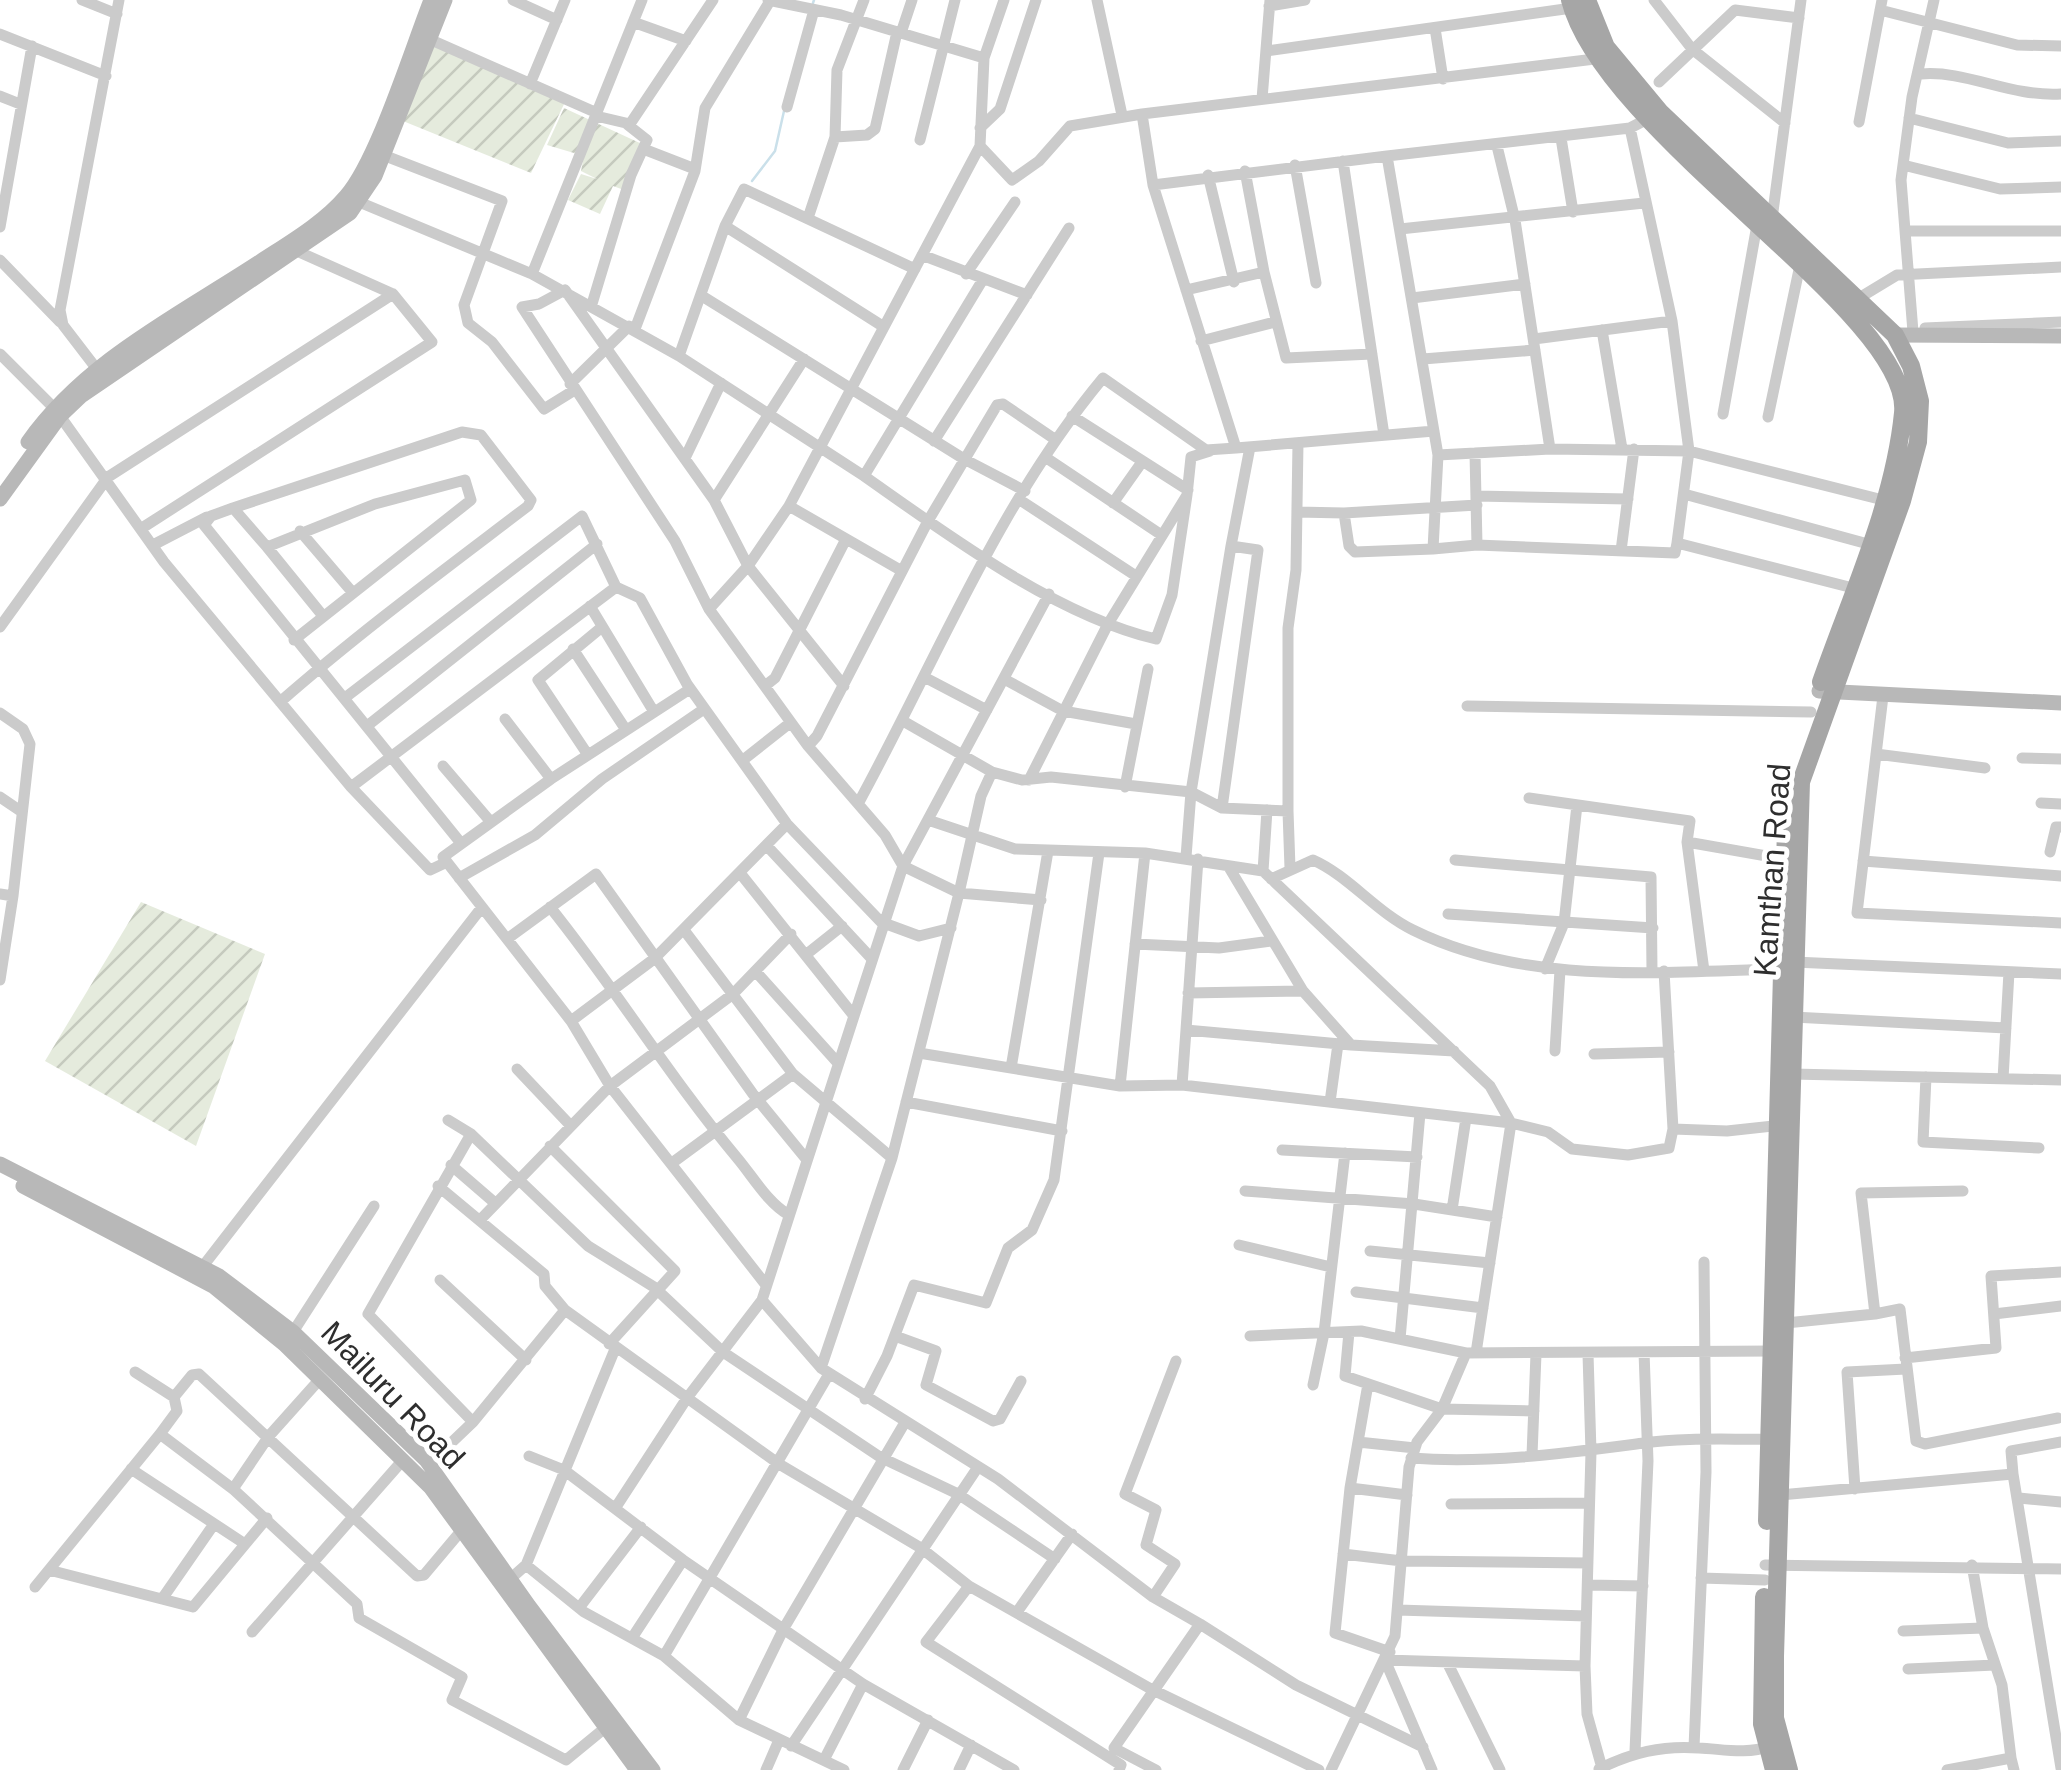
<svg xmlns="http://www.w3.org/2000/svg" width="2061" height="1770" font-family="Helvetica,sans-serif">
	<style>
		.garden { fill: url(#garden-furrows) }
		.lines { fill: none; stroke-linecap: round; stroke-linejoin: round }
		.stream { stroke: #cae0ea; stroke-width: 2.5 }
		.street { stroke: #cbcbcb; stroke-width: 11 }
		.secondary { stroke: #b8b8b8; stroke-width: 15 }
		.primary { stroke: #a6a6a6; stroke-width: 18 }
		.labels { text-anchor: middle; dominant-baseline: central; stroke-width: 10; stroke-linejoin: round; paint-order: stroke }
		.street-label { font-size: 32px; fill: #2e2e2e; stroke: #fff }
	</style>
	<defs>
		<pattern id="garden-furrows" width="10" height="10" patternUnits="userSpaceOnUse" patternTransform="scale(2.5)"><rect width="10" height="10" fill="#e5ebdd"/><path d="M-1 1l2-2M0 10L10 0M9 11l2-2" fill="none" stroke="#c5cabe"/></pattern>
	</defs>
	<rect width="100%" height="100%" fill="#fff"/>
	<path class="garden" d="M429,39L566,100L531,173L398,119Z
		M564,108L642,144L624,190L613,186L600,214L568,200L581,174L597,179L581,171L584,156L547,145Z
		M141,902L265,954L196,1146L45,1061Z"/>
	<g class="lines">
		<path class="stream" d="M813,3L814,0
			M752,181L775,151L784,111"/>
		<path class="street" d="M82,0L117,14
			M513,0L557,20
			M1097,0L1122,115
			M1654,0L1692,49L1785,123
			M1269,6L1305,0
			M1880,10L2017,45L2061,46
			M633,22L686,41
			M1435,28L1443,79
			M901,33L912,0
			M0,34L106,76
			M429,39L597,113
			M1266,51L1572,8
			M984,58L1004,0
			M1921,74C1967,70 2009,97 2061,94
			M1659,82L1735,10L1799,18
			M530,84L565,0
			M0,96L20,104
			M1262,99L1270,0
			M787,107L814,10
			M596,116L630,124L713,0
			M1653,116L1630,128L1387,156L1438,455L1550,449L1689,451L1883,500
			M1909,118L2008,143L2061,141
			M1859,122L1882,0
			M980,128L1000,109L1036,0
			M1630,128L1672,321L1689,451L1677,543L1853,588
			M835,137L867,135L875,129L897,32
			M1561,138L1573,212
			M920,140L955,0
			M980,146L1012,180L1039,161L1070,126L1142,114
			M1497,146L1515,220L1550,449
			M646,150L695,169
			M383,155L502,201L464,305L468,323L492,342L544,409L573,391
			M1343,161L1384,435
			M1295,165L1316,283
			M1903,165L2000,189L2061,187
			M1208,175L1234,282
			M1153,185L1387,156
			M359,202L532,274L679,356
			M808,218L835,137L837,70L864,0
			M1772,219L1801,0
			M725,226L884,327
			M0,227L32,46
			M1400,229L1644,203
			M1906,231H2061
			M299,252L393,294
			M922,255L1027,295
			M0,260L60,322
			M915,269L744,189L725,226L679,356L864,476L982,281
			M1264,272L1286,358L1372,354
			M532,274L642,0
			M966,274L1015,202
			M1186,290L1264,272L1245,171
			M702,296L964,459L1025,491
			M1412,298L1525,284
			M1859,298L1897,275L2061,267
			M592,304L631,175L647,140L628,125
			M1925,328L2061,322
			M635,329L695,171L705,108L770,1
			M1602,330L1622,449
			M1913,332L1901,180L1912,97L1934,0
			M1534,339L1672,321
			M1201,341L1275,322
			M0,354L53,407
			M1423,359L1535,350
			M96,368L63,325L60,310L119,0
			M570,384L629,326
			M1723,414L1757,225
			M60,416L164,562L351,787L430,870L447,862
			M1072,416L1188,490
			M1768,417L1800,265
			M1434,431L1236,448L1153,185L1142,114L1603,58
			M934,441L1069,228
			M1475,453L1477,545
			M1438,455L1433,549L1477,545L1675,553L1677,543
			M1045,457L1160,534
			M685,458L721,383
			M864,476C948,535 1055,615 1156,639L1172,595L1187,495
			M1684,494L1868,544
			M1476,496L1628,499
			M714,500L804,359
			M1020,500L1136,576
			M1113,503L1142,462
			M789,506L902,571
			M233,508L267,547L375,504L465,480L471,500L294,640
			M1297,512L1344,513L1349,546L1355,552L1433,549
			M1344,513L1477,505
			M300,531L353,593
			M153,545L207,517
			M267,547L323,616
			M1621,551L1634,449
			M590,606L654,712
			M709,609L748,566L789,506L980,146L984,58L841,15L768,0
			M0,627L108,477L393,294L432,342L142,528
			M573,649L626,730
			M926,678L987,710
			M1004,679L1063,711L1136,724
			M765,686L775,678L845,541
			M690,689L551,779L443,857L571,1021L610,1086L766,1285
			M1883,696L1857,913L2061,923
			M346,697L582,516L616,587L640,598L687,684L787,824L881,922L919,936L951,928
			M280,702C360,632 444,570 528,506L531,500L481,435L462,432L233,508L211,516L204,525L460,842
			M1467,706L1811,712
			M0,713L23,729L30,744L13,896
			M505,719L551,779
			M903,721L992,772L1022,780L1051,777L1191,792L1222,808L1258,550L1231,546L1250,447
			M367,726L597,544
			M808,746L709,609L675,541L522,307L539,304L565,290L714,500L748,566L844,686
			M1876,754L1985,768
			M588,755L538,680L602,627
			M2022,758L2061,759
			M743,760L790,723
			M443,766L490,821
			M992,772L981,796L959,893L903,866L885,835L808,746L817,736L928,521L997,405L1003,404L1056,440
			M1029,780L1108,624L1187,495L1191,457L1210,451
			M351,787L616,587
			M1125,787L1148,669
			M0,797L22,812
			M1529,798L1690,821L1687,842L1784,859
			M859,802C937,659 998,504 1103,378L1206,450L1236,448
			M2041,803L2061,804
			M1222,808L1288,811V628L1296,570L1298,443
			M1288,811L1290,868
			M928,820L1015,849L1145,853L1263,871L1267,810
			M1687,842L1704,971
			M767,846L872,959
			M2050,852L2056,827H2061
			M1186,857L1191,792L1231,546
			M1455,860L1651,877L1652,971
			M1863,861L2061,876
			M1263,871L1490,1086L1511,1123L1548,1132L1572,1149L1628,1155L1669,1148L1673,1129L1664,971
			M459,878L535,835L602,779L704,709
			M1271,879L1313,860C1349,876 1376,912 1413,930C1526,986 1659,972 1782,969
			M0,894L13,896L0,980
			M550,907C616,989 670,1078 738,1159C753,1177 768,1203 789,1215
			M1448,914L1653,928
			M684,930L793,1074L892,1158
			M507,939L596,874L753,1094L807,1160
			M1135,944L1219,948L1271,941
			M808,953L842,926
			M1794,962L2061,974
			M1545,969L1564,923L1577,805
			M757,973L837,1062
			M1188,993L1303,991
			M854,1016L903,866L1049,594
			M1793,1017L2006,1028
			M571,1021L654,959L787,824
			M1186,1030L1198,859
			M1351,1045L1454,1051
			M1555,1051L1560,970
			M919,1053L1120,1086L1182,1085L1511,1123L1476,1353
			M1594,1054L1669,1052
			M1011,1068L1048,851
			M517,1069L570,1125
			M1792,1074L2061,1080
			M1926,1077L1923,1142L2039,1148
			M2003,1079L2009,972
			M1182,1085L1186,1030L1351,1045L1303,991L1230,869
			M1120,1086L1145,853
			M906,1102L1062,1131
			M1330,1102L1338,1044
			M448,1120L471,1134L588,1246L654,1287L723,1352L880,1457L958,1494L1055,1559
			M1673,1129L1727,1131L1782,1125
			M471,1134L368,1314L473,1422
			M550,1146L675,1271L609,1344
			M1282,1150L1417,1157
			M672,1163L793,1074
			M451,1165L495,1203
			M438,1186L544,1274L545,1286L565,1310L779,1464L921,1548L969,1586L1151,1689L1319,1770
			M1245,1191L1414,1204L1497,1217
			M1452,1210L1466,1118
			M480,1220L610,1086L733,994L791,934
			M1239,1245L1331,1267
			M1370,1251L1490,1263
			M203,1266L482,907
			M440,1280L526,1360
			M1356,1292L1483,1308
			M762,1300L821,1368L998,1479L1153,1597L1200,1624L1114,1748L1156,1770
			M1875,1314L1900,1309L1916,1441L1925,1444L2058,1418
			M1994,1314L2061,1306
			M1786,1323L1875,1314L1861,1193L1963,1191
			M293,1332L374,1206
			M1349,1332L1345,1376L1442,1409L1534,1411
			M895,1336L936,1351L926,1385L993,1421L1000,1419L1021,1381
			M1250,1336L1361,1331L1466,1353L1773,1351
			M1400,1339L1420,1113
			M1588,1354L1591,1452L1585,1666L1587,1714L1602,1768
			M1905,1358L1996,1348L1991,1276L2061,1272
			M821,1368L892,1158L959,893L1041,900
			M135,1372L174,1397L192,1375L199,1374L417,1576L424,1575L461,1531
			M320,1379L269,1436L233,1489L357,1604L359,1618L462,1677L452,1700L566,1760L605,1728
			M1313,1385L1324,1333L1345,1153
			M174,1397L177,1411L160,1434L233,1489
			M865,1399L887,1356L914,1285L986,1303L1008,1248L1032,1230L1054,1180L1099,853
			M1358,1442L1415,1448
			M1532,1455L1536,1354
			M529,1456L564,1470L683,1560L863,1684L1014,1770
			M1411,1458C1489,1464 1567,1453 1644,1443C1687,1437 1733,1440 1776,1439
			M429,1464L473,1422L565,1310
			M131,1469L245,1544
			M2013,1474L2061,1768
			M1350,1488L1368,1384
			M1855,1489L1847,1372L1906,1369
			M1780,1495L2013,1474L2011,1451L2061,1442
			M2019,1498L2061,1502
			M1451,1504L1587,1503
			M616,1507L687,1398L762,1300L854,1016L740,873
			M1343,1554L1402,1561L1588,1563
			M526,1565L615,1349
			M1765,1565L2061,1569
			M1972,1565L1983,1628L2002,1685L2011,1758
			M49,1570L193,1607L267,1518
			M1701,1578L1765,1580
			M510,1579L526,1565L584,1612L664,1656L739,1720L844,1770
			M1588,1585L1643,1586
			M969,1586L926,1642L1121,1765L1119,1770
			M35,1587L160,1434
			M1153,1597L1175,1564L1146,1545L1156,1510L1125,1494L1176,1361
			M162,1599L214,1524
			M579,1608L641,1527
			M1398,1610L1586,1616
			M1017,1612L1072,1534
			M1200,1624L1296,1685L1423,1747
			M1903,1631L1983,1628
			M252,1632L403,1460
			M632,1638L683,1560
			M1390,1652L1335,1633L1350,1488L1407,1495
			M664,1656L829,1374
			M1385,1660L1585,1666
			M1385,1660L1432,1770
			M1448,1664L1500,1770
			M1908,1669L1995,1665
			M739,1720L784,1628L904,1424
			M791,1746L978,1467
			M1694,1747L1706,1472L1704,1262
			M1635,1751L1648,1461L1644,1352
			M825,1758L863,1684
			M1599,1769C1631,1753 1662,1745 1699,1748C1723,1749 1746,1755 1770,1746
			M766,1770L779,1740
			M903,1770L928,1720
			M959,1770L971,1745
			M1331,1770L1395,1636L1409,1467L1417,1442L1442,1409L1466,1353
			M1947,1770L2011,1758L2014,1770"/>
		<path class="secondary" d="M1895,335L2061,336
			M28,442C86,360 179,315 261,261C290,242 323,223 346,196C377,161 412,48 431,0
			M0,499L60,416L81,396L350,213L375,176L445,0
			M1819,691L2061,703
			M0,1164L219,1276L293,1332L426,1460L529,1606L653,1770
			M23,1186L213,1286L284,1344L431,1488L637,1770"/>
		<path class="primary" d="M1570,0C1605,136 1913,314 1903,413C1894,504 1851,596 1821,682
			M1587,0L1606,47L1660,112L1895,335L1911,366L1920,401L1918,442L1902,501L1801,782L1775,1656V1718L1789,1770
			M1767,1521L1786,828
			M1764,1597L1762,1724L1774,1770"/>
	</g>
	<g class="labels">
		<g class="street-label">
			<text transform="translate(1772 870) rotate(-86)">Kamthan Road</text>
			<text transform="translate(393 1395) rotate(46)">Mailuru Road</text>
		</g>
	</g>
</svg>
